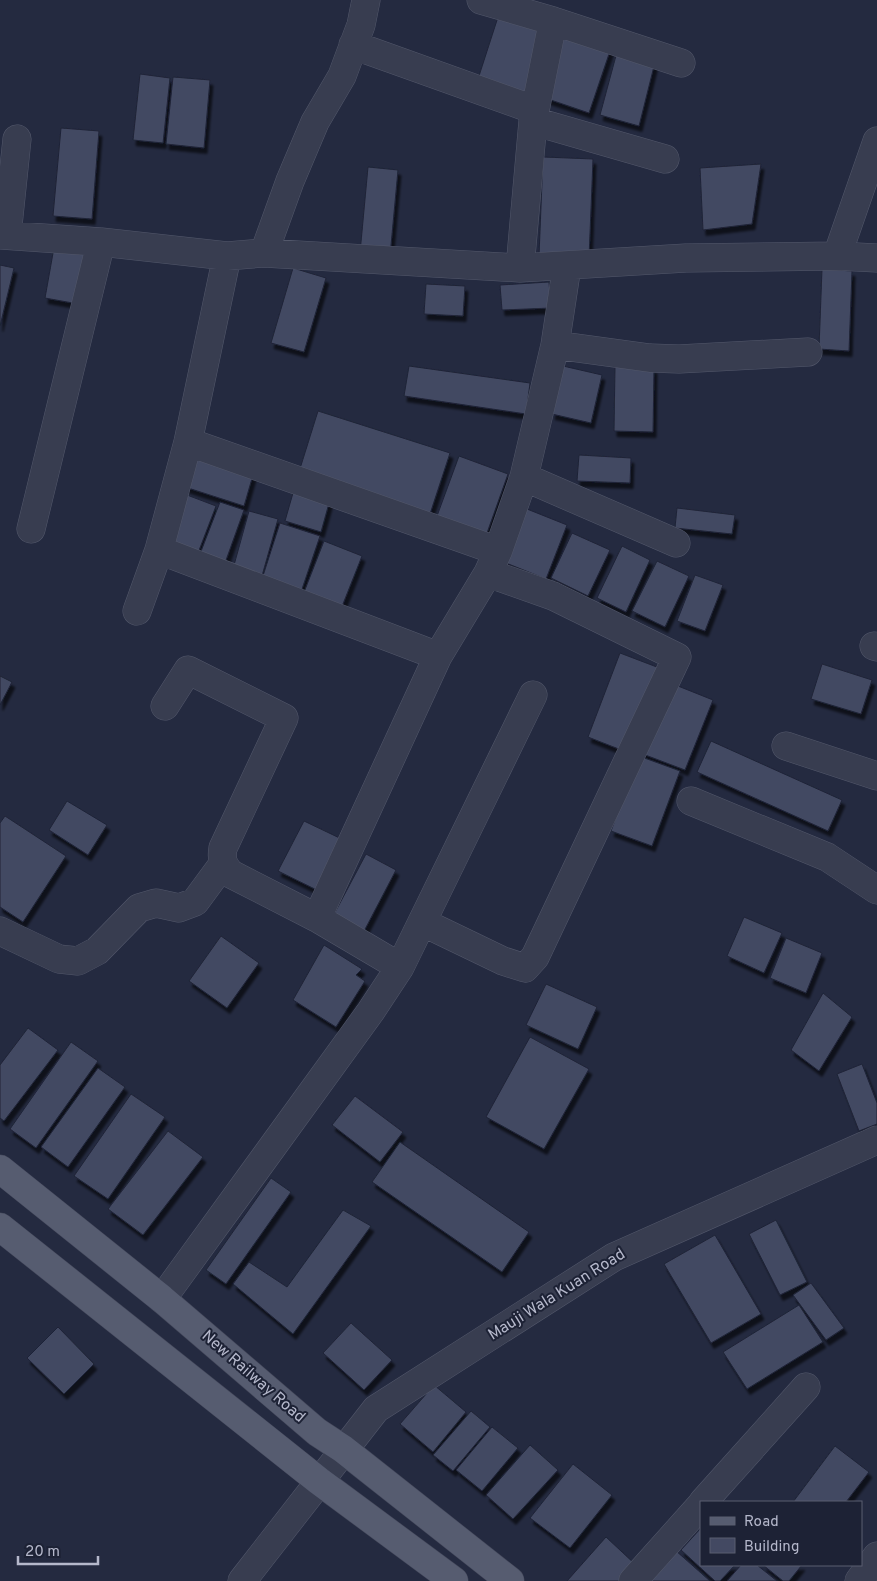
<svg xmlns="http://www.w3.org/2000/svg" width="877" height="1581" font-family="Overpass,sans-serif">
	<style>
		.building { fill: #434962; stroke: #1f2437; filter: url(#shadow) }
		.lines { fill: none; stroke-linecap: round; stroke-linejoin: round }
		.minor-casing { stroke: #53586b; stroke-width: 29 }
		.major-casing { stroke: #424659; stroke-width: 29 }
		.minor { stroke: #383d50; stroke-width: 28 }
		.major { stroke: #565c70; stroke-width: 28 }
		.labels { text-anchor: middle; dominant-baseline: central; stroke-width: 4; stroke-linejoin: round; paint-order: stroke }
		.street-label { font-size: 16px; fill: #b5b8cb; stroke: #1d2235 }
	</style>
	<defs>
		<filter id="shadow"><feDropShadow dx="3" dy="5.5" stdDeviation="1" flood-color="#0009"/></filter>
	</defs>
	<rect width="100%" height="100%" fill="#242a40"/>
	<path class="building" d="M498,17L546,32L526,94L478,79Z
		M564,32L611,48L589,113L542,97Z
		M617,52L655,62L639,126L600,115Z
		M140,74L170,78L163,143L133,140Z
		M173,77L210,80L204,148L166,144Z
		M61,128L99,131L92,219L53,216Z
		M543,157L593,159L589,258L539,256Z
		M761,164L752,224L703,230L700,168Z
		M368,167L398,170L390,256L360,253Z
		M55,242L94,249L84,305L45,298Z
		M0,265L14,268L0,326Z
		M293,268L326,278L304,352L271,343Z
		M822,269L852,271L849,351L819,349Z
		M549,282L551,308L502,310L500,285Z
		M426,284L465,286L463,316L424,314Z
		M409,366L530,383L526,414L404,396Z
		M563,366L602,375L591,423L552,414Z
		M615,367L654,368L653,432L614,431Z
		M318,411L450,453L429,517L298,475Z
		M579,455L631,458L630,483L577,481Z
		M459,456L508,474L487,533L437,516Z
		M194,457L253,475L244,506L185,487Z
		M295,486L331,496L321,532L285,521Z
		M187,495L216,506L198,553L169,542Z
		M220,502L244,510L225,563L200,554Z
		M522,507L567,525L546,579L501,561Z
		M677,508L735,515L732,534L675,528Z
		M249,511L278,519L260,583L231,576Z
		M280,523L320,536L300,595L261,582Z
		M572,533L610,550L588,596L551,578Z
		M324,541L362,556L339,614L301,600Z
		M622,546L650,560L626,612L597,598Z
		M657,561L689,576L665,627L632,611Z
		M695,575L723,585L705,631L677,621Z
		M620,653L662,669L629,753L588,737Z
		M822,664L872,680L861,714L811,699Z
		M0,676L12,682L0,705Z
		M668,682L713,700L685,770L640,753Z
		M711,741L842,800L828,831L697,772Z
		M639,756L680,771L652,846L611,831Z
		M67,801L107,825L88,855L49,830Z
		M5,816L66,856L23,922L0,907V823Z
		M304,821L350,843L325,894L278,871Z
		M366,854L396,870L362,935L331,920Z
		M744,917L782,933L764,973L727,956Z
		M221,936L259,963L227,1008L189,981Z
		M786,938L822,953L806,993L770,978Z
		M324,945L362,969L356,975L365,981L336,1027L293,1000Z
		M546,984L597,1007L578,1049L526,1025Z
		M823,993L852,1017L819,1071L791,1050Z
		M28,1028L58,1050L4,1121L0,1118V1065Z
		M530,1037L589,1069L544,1149L486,1117Z
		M71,1042L98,1061L36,1148L10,1129Z
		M862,1064L877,1103V1124L859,1131L837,1074Z
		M98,1068L125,1087L68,1167L41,1147Z
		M131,1094L165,1117L108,1199L74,1176Z
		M355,1096L403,1132L380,1162L332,1125Z
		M168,1131L203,1157L143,1235L108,1209Z
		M400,1142L529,1232L502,1272L372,1182Z
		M271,1178L291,1192L226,1284L206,1270Z
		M343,1210L371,1226L293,1334L233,1284L249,1262L287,1287Z
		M776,1220L807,1282L780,1295L749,1234Z
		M715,1235L761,1314L711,1343L664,1264Z
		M811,1283L844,1328L826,1340L793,1295Z
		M799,1305L823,1342L747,1389L723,1352Z
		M351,1323L392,1360L364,1390L323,1353Z
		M58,1327L94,1364L64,1394L27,1358Z
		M434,1385L466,1412L433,1452L400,1424Z
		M471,1411L490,1427L453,1471L433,1455Z
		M492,1427L518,1448L482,1491L456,1470Z
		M530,1445L558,1470L513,1519L486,1495Z
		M835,1446L869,1472L846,1502H793Z
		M573,1464L612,1495L570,1548L530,1518Z
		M701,1528V1565H735L720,1581H715L681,1550Z
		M606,1537L637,1566L623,1581H567Z
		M675,1550L710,1581H648Z
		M741,1565H757L777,1581H727Z
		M763,1565H802L789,1581H783Z"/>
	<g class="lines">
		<defs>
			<path id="minor" d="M481,0L553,21L533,121L520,268
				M553,21L681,63
				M353,45L535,110
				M533,121L665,159
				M0,235L101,242L227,256L264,253L520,268L686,258L837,256L877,258
				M7,235L17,139
				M264,253L290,181L315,122L342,76L361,25L366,0
				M837,256L877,141
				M555,345L650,358L679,359L808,352
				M188,442L498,551
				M524,477L676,543
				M31,529L101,242
				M159,550L438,656
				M137,611L159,550L188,442L227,256
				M874,646L877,647
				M165,706L188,670L284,718L223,848C221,860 223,865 231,874L317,918L400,967
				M786,746L877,776
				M691,801L827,857L877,890
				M317,918L438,656L488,573L498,551L524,477L555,345L567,266
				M422,922L503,961L525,968L535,957L677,657L553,596L488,573
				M0,931L59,959L78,961L97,951L139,908L156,903L179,908L195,902L223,864
				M162,1299L371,1011L400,967L533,695
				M703,1502L806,1387
				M242,1581L376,1409L614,1257L877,1140
				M633,1581L701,1505
				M859,1581L877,1556"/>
			<path id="major" d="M0,1169L162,1299L317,1432L343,1449L510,1581
				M0,1227L319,1481L454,1581"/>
		</defs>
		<use href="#minor" class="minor-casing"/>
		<use href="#major" class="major-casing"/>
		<use href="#minor" class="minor"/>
		<use href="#major" class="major"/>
	</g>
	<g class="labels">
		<g class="street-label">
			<text transform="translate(557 1295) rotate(-32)">Mauji Wala Kuan Road</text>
			<text transform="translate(253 1377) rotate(41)">New Railway Road</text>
		</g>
	</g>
	<rect x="700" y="1501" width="162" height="65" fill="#1d2235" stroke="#5a5e71"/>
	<rect x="710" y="1517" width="25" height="8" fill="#565c70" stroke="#5a5e71"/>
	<text x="744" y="1526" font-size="15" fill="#b5b8cb">Road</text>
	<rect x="710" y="1538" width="25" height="15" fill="#434962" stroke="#5a5e71"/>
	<text x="744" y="1551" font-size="15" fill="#b5b8cb">Building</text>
	<path d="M18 1556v8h80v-8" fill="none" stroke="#b5b8cb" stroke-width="2.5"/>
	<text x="25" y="1556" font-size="15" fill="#b5b8cb" stroke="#1d2235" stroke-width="4" paint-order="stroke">20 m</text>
</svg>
